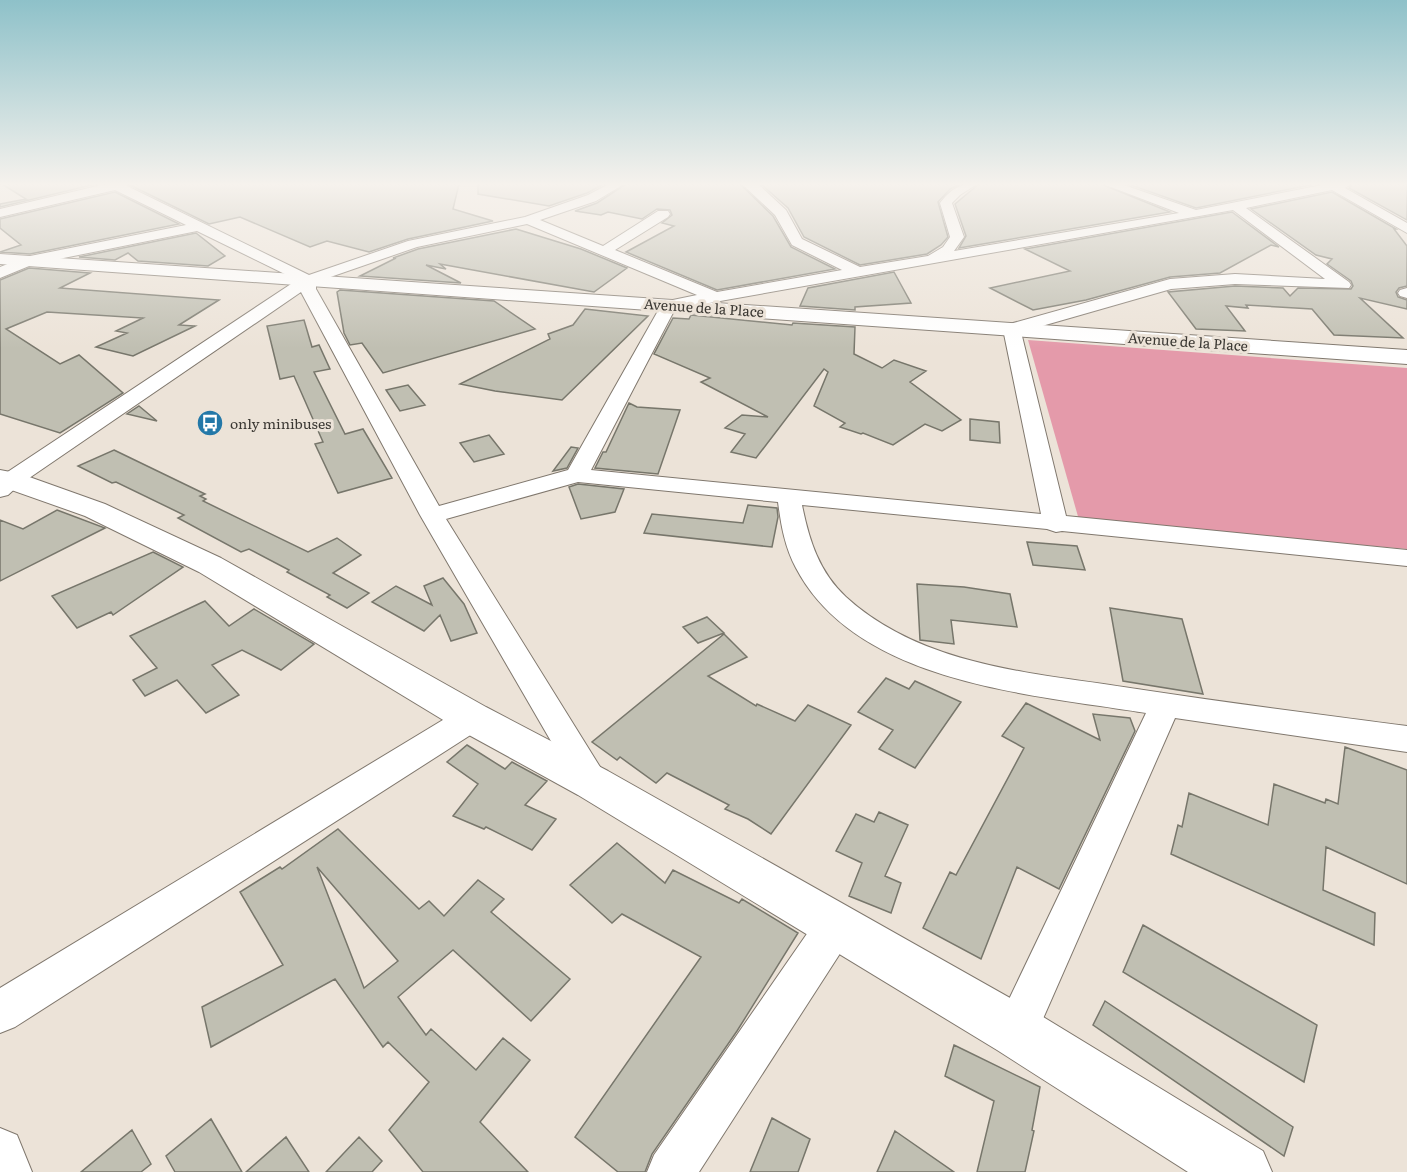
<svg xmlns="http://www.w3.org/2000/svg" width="1407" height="1172" font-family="Literata,serif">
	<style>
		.green { fill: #e49aaa }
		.building { fill: #c0bfb2; stroke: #77766b; stroke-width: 1.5; fill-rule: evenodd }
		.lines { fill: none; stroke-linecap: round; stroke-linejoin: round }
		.minor-casing { stroke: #80786e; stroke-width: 2 }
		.tertiary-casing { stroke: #80786e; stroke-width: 2 }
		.minor { fill: #fff; fill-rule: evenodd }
		.tertiary { fill: #fff; fill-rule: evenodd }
		.labels { text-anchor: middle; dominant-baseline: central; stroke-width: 6; stroke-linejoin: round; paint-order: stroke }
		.far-street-label { font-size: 14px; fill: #3b3833; stroke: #ece3d8 }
		.far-poi-label { font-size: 14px; fill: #3b3833; stroke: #ece3d8; text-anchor: start }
	</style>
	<rect width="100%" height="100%" fill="#ece3d8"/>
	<path class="green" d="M1028,340L1407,368V549L1079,520Z"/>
	<path class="building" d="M2,184H96L0,207V204L26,199Z
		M128,184H459L453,209L493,221L408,239L369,252L327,241L310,247L240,217L209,224Z
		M478,184H604L587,193L549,206L478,194Z
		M626,184H740L773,216L791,247L835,269L717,290L626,252L674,226L662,223L672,215L670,210L657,209L642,219L608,212L601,215L575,211L597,203Z
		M761,184H960L950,189L938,202L948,237L941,245L927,254L860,265L804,237L788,208Z
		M979,184H1101L1170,212L959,248L966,236L955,204Z
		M1128,184H1315L1196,208Z
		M1353,184H1407V220L1349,188Z
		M115,192L179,224L30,254L0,252L21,245L0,228V219Z
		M1332,192L1396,229H1394L1407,246V286L1399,288L1396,292L1398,297L1407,300V309L1360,298L1403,338L1334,335L1312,309L1246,305L1248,308L1226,306L1245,331L1196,329L1168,292L1235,286L1283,288L1290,296L1298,288L1351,289L1353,286L1351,281L1327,264L1332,259L1316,255L1251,209Z
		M1232,212L1279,247L1271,245L1220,273L1170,277L1086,300L1033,310L990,288L1070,271L1025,249Z
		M516,229L581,249L627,268L594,292L440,264L446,269L426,265L461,283L360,276L396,258H393L418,249Z
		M196,233L225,256L208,266L138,261L128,253L115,260L79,257Z
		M29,268L90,273L60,288L219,300L179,325L195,326L133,356L96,347L127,333L116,331L143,318L47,312L6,329L60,364L79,355L123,393L60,433L0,414V280Z
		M894,272L911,303L855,307V310L800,306L808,288Z
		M340,290L494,301L535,329L383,373L362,343L350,345L344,333L337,292Z
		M585,309L648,316L562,400L495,391L460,384L550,339L548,334L573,325Z
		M691,315L792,325L793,323L855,327L854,354L882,368L894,360L926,371L910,382L961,420L942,431L925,424L893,445L863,433L861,434L840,427L845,423L814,406L828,372L824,369L756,458L731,452L745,434L725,428L742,415L768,417L701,382L710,378L654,354L673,318L689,319Z
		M304,320L312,347L319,345L330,369L314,372L345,434L363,429L392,478L338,493L315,444L323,442L294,376L280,379L267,326Z
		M408,385L425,405L400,411L386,390Z
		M629,403L637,407L680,410L658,474L595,468L603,452H606Z
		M139,406L157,421L127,414Z
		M970,419L999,422L1000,443L970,440Z
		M489,435L504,454L474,462L460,443Z
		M571,447L578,448L567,468L553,471Z
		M114,450L205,494L200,496L206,499L203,501L308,552L337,538L361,555L333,573L369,593L347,608L327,597L330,595L287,572L289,570L249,549L241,552L178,518L184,515L116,482L112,483L78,466Z
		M578,484L624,489L615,512L581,519L569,487Z
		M748,505L777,508L778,517L772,547L644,533L652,514L743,523Z
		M57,510L105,528L0,581V520L23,529Z
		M1027,542L1077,546L1085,570L1033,565Z
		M153,552L183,567L113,615L111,612L77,628L52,596Z
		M443,578L464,604L477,633L451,641L440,615L424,631L372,602L396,586L432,605L424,586Z
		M917,584L964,587L1010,594L1017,627L951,620L954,644L920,640Z
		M205,601L229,626L254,609L314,644L281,670L242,650L212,665L239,695L206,713L177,680L145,696L133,680L157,668L130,636Z
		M1110,608L1182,619L1203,694L1123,681Z
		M707,617L724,633L698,643L683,627Z
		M724,634L747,657L708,676L756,706L757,704L795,721L808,705L851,725L771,834L748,819L725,809L729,805L667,773L656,783L620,757L617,760L592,742Z
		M886,678L909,689L915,681L961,702L915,768L879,749L893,730L858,712Z
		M1026,703L1100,740L1093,714L1130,718L1135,731L1059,889L1017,867L981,959L923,928L950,872L956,875L1024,748L1002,736Z
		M467,745L505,769L512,762L547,781L525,805L556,819L532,850L486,827L484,829L453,816L478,784L447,762Z
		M1345,747L1407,770V884L1326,847L1323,890L1375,913L1374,945L1171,854L1178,825L1182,827L1189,793L1268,825L1274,784L1325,803L1326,799L1338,804Z
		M879,812L908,825L885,876L901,883L891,913L849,896L862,863L836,851L856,814L874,822Z
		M338,829L419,909L429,901L444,916L478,880L504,899L491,912L570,979L531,1021L453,950L398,997L426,1035L431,1029L476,1070L503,1038L530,1060L480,1122L528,1172H423L389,1130L429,1082L388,1042L383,1047L335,979L211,1047L202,1007L283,965L240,892L280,867L282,869ZM317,867L398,961L364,988Z
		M617,843L665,883L673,870L739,903L742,899L798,933L737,1031L652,1154L645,1172H618L575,1137L701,957L622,914L612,923L570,885Z
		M1143,925L1317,1025L1304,1082L1123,972Z
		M1105,1001L1293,1127L1284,1156L1093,1025Z
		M954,1045L1040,1087L1032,1130L1034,1131L1025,1172H977L994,1101L945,1076Z
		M772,1118L810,1139L798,1172H750Z
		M211,1119L242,1172H175L166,1156Z
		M132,1130L151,1164L141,1172H81Z
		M895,1131L954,1172H877Z
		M286,1137L309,1172H246Z
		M359,1137L382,1161L372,1172H326Z"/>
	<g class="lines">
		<defs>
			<path id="minor" d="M106,184H123L309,275L408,241L525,217L588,195L609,184H624L596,201L540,220L603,246L658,211H668L670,214L668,217L615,250L717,292L842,270L792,245L775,215L742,184H758L786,210L802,239L860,267L928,256L943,247L950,237L940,203C951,189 959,184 977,184L960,195L952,203L964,237L954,251L1179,213L1103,184H1121L1196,210L1327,184H1351L1345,188L1407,223V233L1332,190L1246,208L1349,282L1351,285L1349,288L1235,284L1171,289L1021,332L1066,516L1407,550V566L1062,531L1056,532L1047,529L802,505C809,540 819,572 846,597C924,668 1037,673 1137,689C1227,703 1317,714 1407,726V752L1175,718L1031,1046L1016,1053L1001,1046L994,1031L1001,1016L1146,713C1031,694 857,684 796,568C785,548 781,525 778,502L578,482L446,519L610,783L605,793L593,797L581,793L420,515L301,292L19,485L8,495L0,497V478L3,475L297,280L197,231L34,264L0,278V267L25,257L186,225L115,190L0,217V209ZM1233,210L1325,279L1235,274L1170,279L1006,325L1003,329L1041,514L591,470L675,309ZM527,224L697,295L663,302L568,470L439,506L316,289V282L417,247Z
				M1407,288V298L1400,296L1398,293L1400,290Z
				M472,706L483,709L488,718L483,727L15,1027L0,1033V988L461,709Z
				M836,906L850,912L856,925L850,938L699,1172H647L654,1155L822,912Z
				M0,1128L17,1135L32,1172H0Z"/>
			<path id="tertiary" d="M0,254L1407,350V364L0,264Z
				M0,470L21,474L105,504L221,558L486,707L608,771L1035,1012L1263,1151L1272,1172H1188L997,1050L578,795L458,729L199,572L85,516L0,486Z"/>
		</defs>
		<use href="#minor" class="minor-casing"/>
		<use href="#tertiary" class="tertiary-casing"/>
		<use href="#minor" class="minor"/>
		<use href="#tertiary" class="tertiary"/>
	</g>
	<linearGradient id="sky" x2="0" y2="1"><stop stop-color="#8ec1c9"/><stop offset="0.53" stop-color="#f6f2ed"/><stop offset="1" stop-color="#f6f2ed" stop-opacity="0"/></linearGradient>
	<rect width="1407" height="348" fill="url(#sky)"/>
	<defs>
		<symbol id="bus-disc" viewBox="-11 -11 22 22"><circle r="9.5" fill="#2378a8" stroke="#ece3d8"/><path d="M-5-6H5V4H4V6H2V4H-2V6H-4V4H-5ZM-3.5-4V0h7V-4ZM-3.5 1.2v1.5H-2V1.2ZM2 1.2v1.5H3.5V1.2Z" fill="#fff"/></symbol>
	</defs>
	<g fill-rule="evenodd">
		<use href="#bus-disc" x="195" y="408" width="30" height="30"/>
	</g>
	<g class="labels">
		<g class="far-street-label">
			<text transform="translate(704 307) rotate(4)">Avenue de la Place</text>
			<text transform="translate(1188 341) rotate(4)">Avenue de la Place</text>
		</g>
		<g class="far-poi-label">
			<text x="230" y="423">only minibuses</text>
		</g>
	</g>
</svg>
